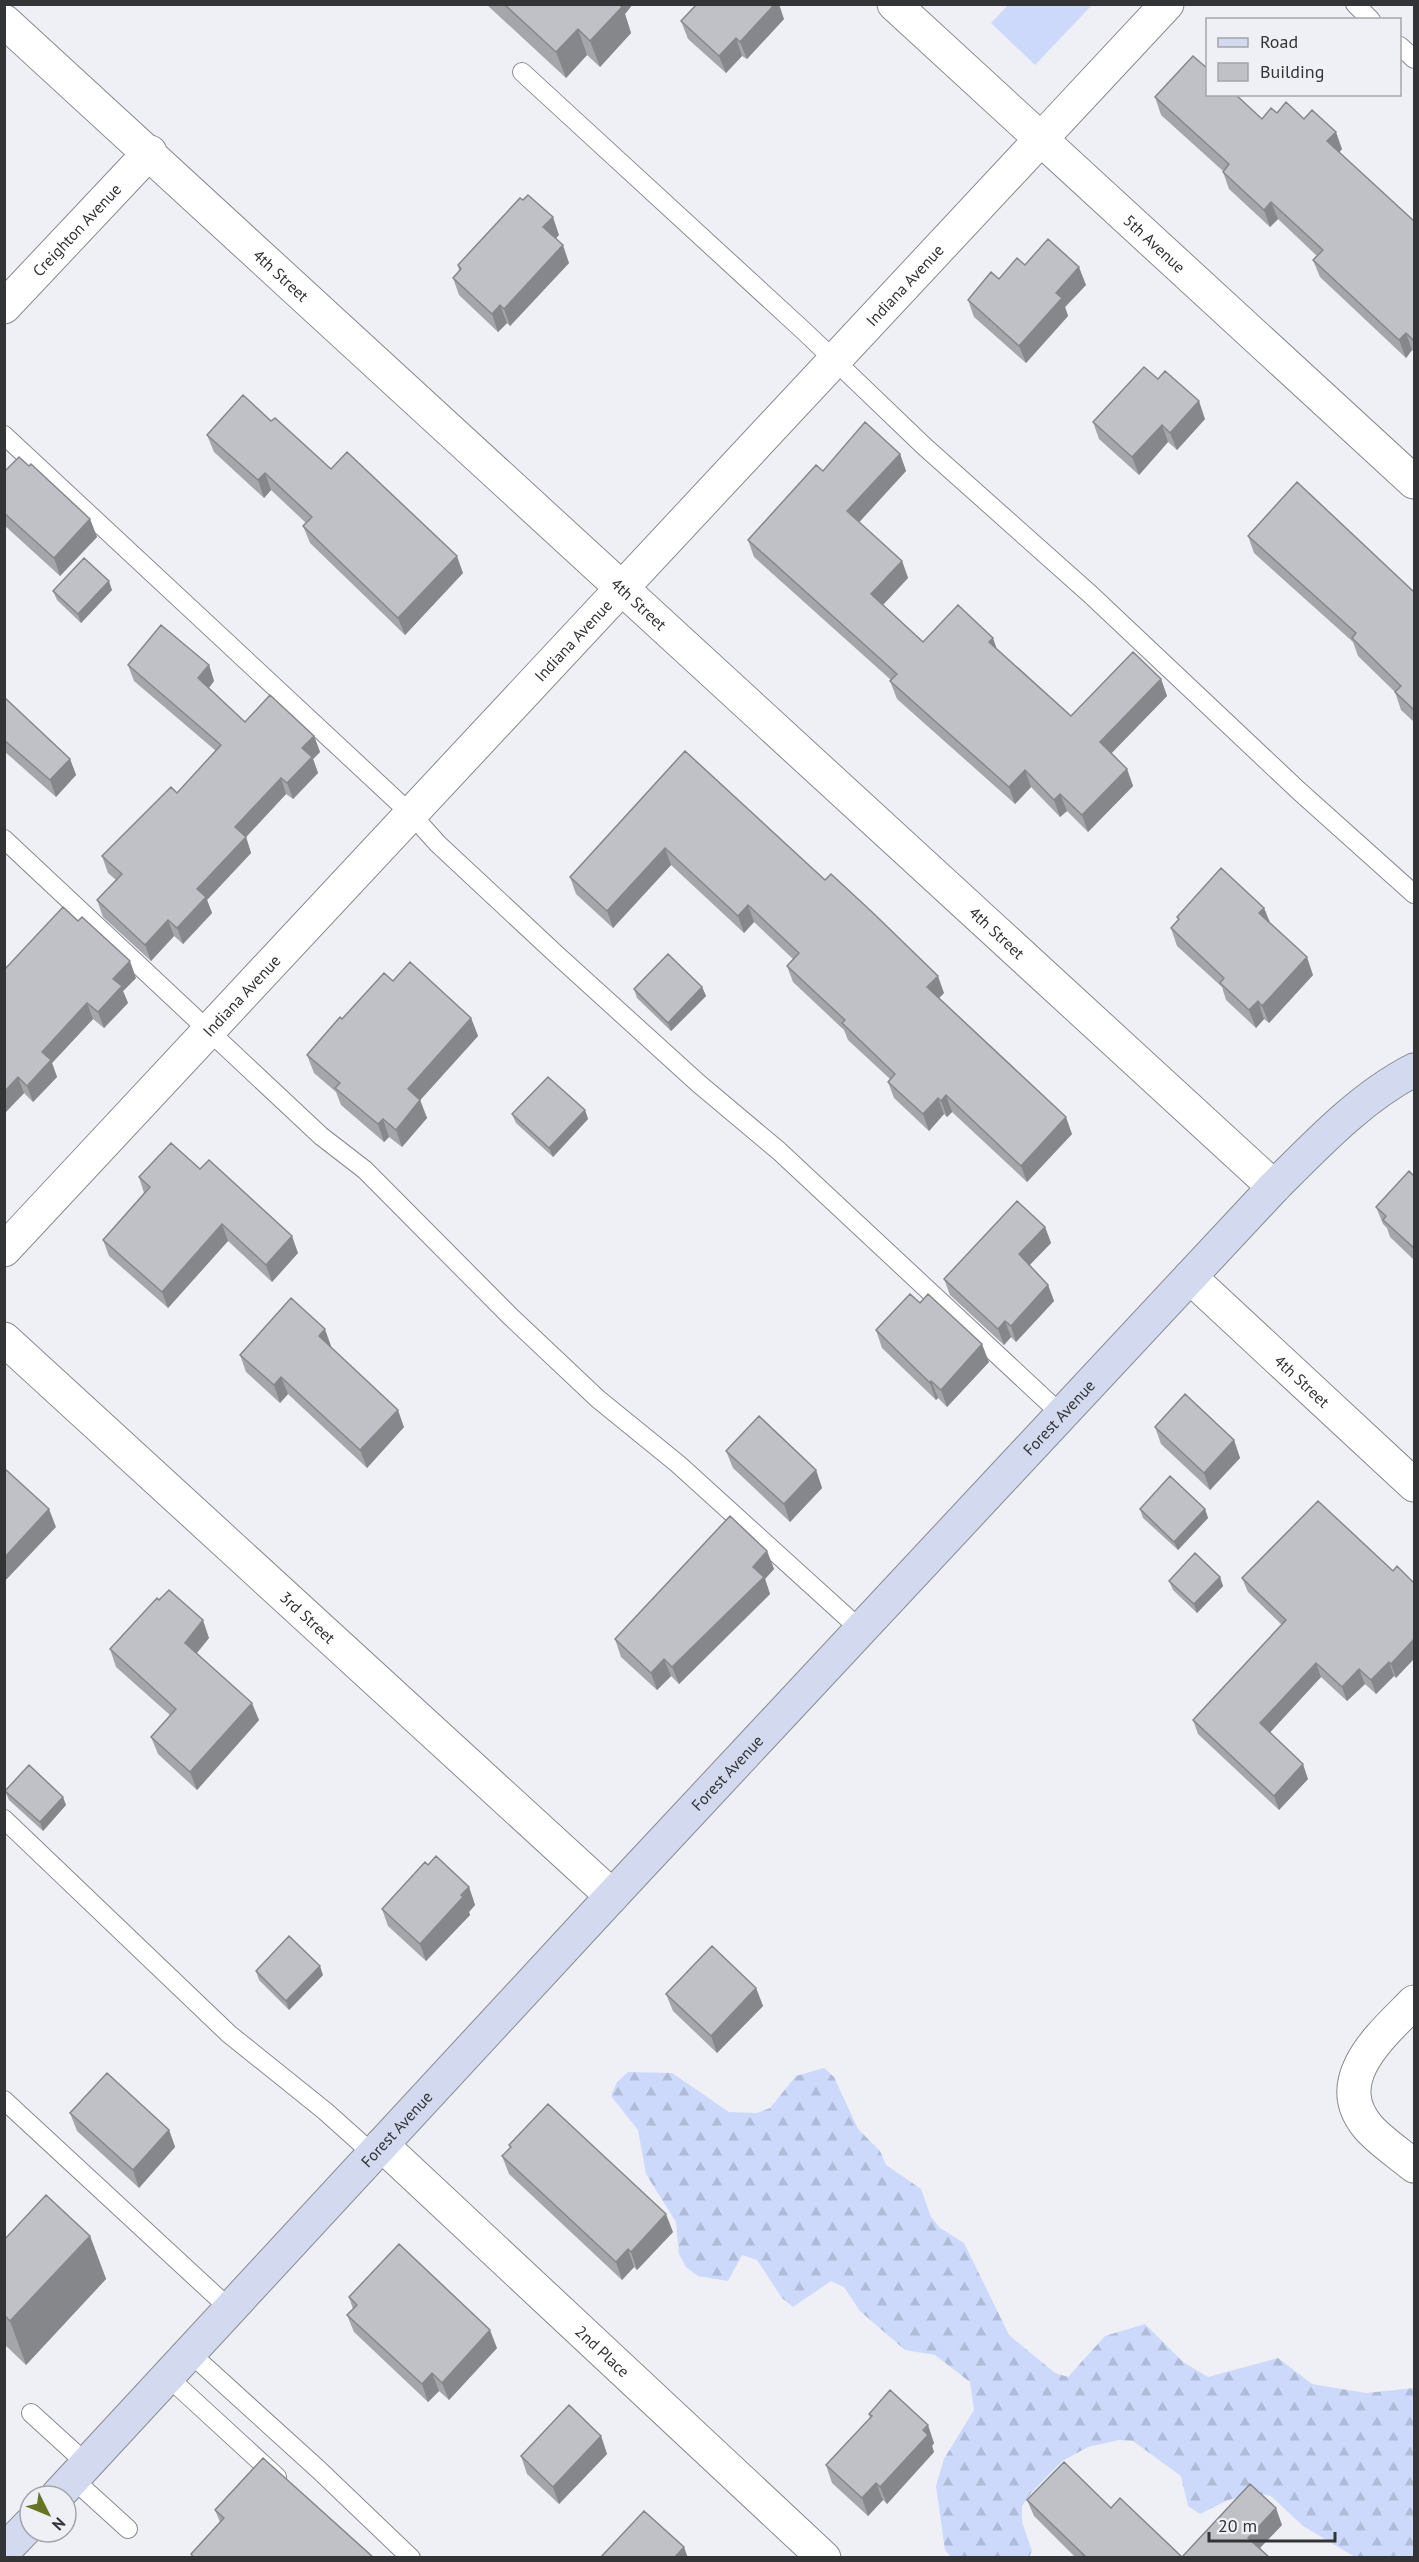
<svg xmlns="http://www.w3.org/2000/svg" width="1419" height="2562" font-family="'PT Sans',sans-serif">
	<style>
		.forest { fill: url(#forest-firs) }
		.park { fill: #ccd9fb }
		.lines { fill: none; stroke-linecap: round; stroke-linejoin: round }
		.lane-casing { stroke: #898b90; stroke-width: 20 }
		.street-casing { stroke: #898b90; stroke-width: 35 }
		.secondary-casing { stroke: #898b90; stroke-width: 35 }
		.lane { stroke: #fff; stroke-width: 18 }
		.street { stroke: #fff; stroke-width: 33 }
		.secondary { stroke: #d3daf0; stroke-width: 33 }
		.wall { fill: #a4a6aa }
		.shaded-wall { fill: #86878b }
		.building { fill: #bfc1c6; stroke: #86878b; stroke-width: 1.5 }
		.labels { text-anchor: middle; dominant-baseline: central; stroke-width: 4.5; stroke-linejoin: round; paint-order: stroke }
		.street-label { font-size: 16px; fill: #333436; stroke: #eef0f5 }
	</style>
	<defs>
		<pattern id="forest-firs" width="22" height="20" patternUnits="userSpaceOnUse" patternTransform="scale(1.5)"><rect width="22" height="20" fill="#ccd9fb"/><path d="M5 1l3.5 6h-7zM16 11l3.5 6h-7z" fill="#b0bbd8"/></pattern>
	</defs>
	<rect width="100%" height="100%" fill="#eef0f5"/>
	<path class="forest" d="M824,2068L834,2077L858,2129L880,2151L886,2165L921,2189L931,2217L940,2228L964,2243L1009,2335L1055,2373L1068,2377L1105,2336L1145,2324L1183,2362L1208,2377L1278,2358L1312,2384L1366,2393L1414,2388V2557H1355L1303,2526L1271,2496L1256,2493L1228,2500L1200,2514L1188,2506L1181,2476L1133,2441L1119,2440L1088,2447L1062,2461L1031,2493L1022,2506V2522L1032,2551L1029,2557H951L945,2550L936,2486L944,2459L974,2410L970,2382L935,2355L905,2350L860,2311L844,2287L831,2281L793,2307L782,2298L757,2260L742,2255L728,2281L698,2276L686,2267L679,2254L676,2222L646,2174L638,2130L611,2096L617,2082L628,2072L672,2073L729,2112L757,2113L770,2108L796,2076Z"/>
	<path class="park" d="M1009,4H1092V5L1035,65L991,23Z"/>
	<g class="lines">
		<defs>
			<path id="lane" d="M1355,4L1371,20
				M1400,46L1414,59
				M522,72L805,332L925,447L1090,594L1299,791L1414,894
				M4,435L411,814L438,844L557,955L698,1083L779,1151L1062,1415
				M4,839L321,1136L365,1170L510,1316L598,1399L678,1464L861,1630
				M4,1819L229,2034L325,2111L373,2154
				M4,2100L231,2310
				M190,2353L319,2470L411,2558
				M167,2376L277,2477
				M31,2413L87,2464
				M73,2479L128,2529"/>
			<g id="street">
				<path id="s1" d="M894,4L1414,482"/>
				<path id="s2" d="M4,21L1274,1187"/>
				<path id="s3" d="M4,307L150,152"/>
				<path id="s4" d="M4,1250L1167,4"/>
				<path id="s5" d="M1190,1277L1414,1485"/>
				<path id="s6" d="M4,1339L612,1896"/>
				<path d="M1414,2002C1383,2034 1328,2079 1368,2127C1380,2141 1400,2154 1414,2166"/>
				<path id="s7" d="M382,2145L824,2558"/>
			</g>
			<g id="secondary">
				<path id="s8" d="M57,2496L612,1896L1274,1187C1316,1145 1361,1097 1414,1070"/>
				<path d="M4,2551L30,2524"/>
			</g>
		</defs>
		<use href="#lane" class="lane-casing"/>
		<use href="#street" class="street-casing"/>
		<use href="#secondary" class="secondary-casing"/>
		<use href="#lane" class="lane"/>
		<use href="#street" class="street"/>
		<use href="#secondary" class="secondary"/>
	</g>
	<path class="wall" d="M486,4H633L625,14L631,33L600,67L587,55L566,78Z
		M784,19L747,59L742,56L726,73L688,39L681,21Z
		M1155,97L1262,119L1277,113L1304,119L1342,149L1339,152L1414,221V352L1412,350L1406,358L1320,277L1313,260L1317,256L1278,219L1270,227L1229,189L1223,172V171L1161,115Z
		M559,235L555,239L569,263L510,326L507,323L498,332L459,295L453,278L459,270L458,265Z
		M1025,265L1086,285L1065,307L1068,316L1026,363L974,317L968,300L999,279Z
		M1205,419L1177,450L1168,442L1139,475L1099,439L1093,422Z
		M271,421L463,573L405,635L310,543L303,526L306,523L271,490L264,498L214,452L207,435Z
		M900,454L906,471L859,522L902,561L908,578L883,605L923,642L997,649L1071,716L1161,679L1167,696L1111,753L1127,769L1133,786L1088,832L1067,811L1060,817L1031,787L1015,804L897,699L890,681L891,680L754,557L748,540L823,471Z
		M29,466L90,519L97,537L60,576L4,525V472Z
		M1248,536L1414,592V722L1401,710L1395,692L1358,656L1353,642L1254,553Z
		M112,590L81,623L57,600L53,591Z
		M128,665H209L214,681L209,688L245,722L314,736L320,752L313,759L318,773L293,799L286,794L246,837L251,853L207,900L212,913L183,944L174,936L151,961L103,917L97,900L116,880L108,873L102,856L177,793L216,751L134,681Z
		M4,697L70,759L76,775L56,797L4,751Z
		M685,751L944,993L939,998L1072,1134L1027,1182L952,1112L947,1117L944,1114L929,1131L894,1098L888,1082L890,1079L848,1040L844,1030L793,982L787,966L793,959L754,922L744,933L671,865L613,928L576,894L570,877Z
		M1264,908L1270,924L1313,975L1269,1023L1264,1019L1256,1028L1226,1000L1222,987L1177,946L1171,928L1178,920L1177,917Z
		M4,970L136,978L123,991L128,1003L104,1028L93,1019L52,1063L57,1077L33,1102L24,1093L4,1114Z
		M393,981L471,1018L478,1036L420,1100L427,1118L402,1147L389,1137L384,1142L341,1105L336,1092L314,1073L307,1055L342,1019Z
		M702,987L706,996L671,1031L637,998L634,989Z
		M585,1110L588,1119L553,1157L516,1123L512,1114Z
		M200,1169L298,1253L272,1282L228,1241L168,1308L109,1256L103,1240L144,1193L139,1177Z
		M1414,1176V1260L1390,1237L1387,1228L1383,1224L1376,1207Z
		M1045,1227L1051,1243L1029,1265L1048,1285L1054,1301L1016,1342L1011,1337L1004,1345L950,1295L944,1279Z
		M920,1303L989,1362L947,1407L938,1398L936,1400L882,1348L876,1330Z
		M331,1346V1347L404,1427L367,1468L288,1394L280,1403L246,1372L240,1355Z
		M1155,1427L1234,1440L1240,1458L1210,1490L1161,1444Z
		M726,1451L816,1470L822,1488L790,1522L733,1468Z
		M1140,1509H1205L1208,1518L1178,1550L1143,1518Z
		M767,1551L774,1569L765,1579L770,1594L679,1684L671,1676L657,1690L621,1657L615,1639Z
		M1393,1571L1396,1678L1394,1676L1376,1694L1365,1684L1347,1701L1321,1677L1269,1733L1308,1779L1279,1810L1198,1734L1193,1720L1282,1625L1248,1592L1242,1578Z
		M1220,1577L1223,1586L1197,1613L1173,1590L1169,1581Z
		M209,1638L197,1653L259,1720L197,1790L158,1754L151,1737L170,1715L116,1667L110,1649Z
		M5,1791L66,1805L43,1831L9,1800Z
		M428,1865L469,1887L475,1905L469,1912L470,1915L426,1961L388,1926L382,1909Z
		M256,1971L323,1975L289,2010L259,1980Z
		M756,1988L763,2006L717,2053L673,2011L666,1994Z
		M70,2113L169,2130L175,2147L139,2188L77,2131Z
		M509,2145L673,2232L637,2270L634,2267L622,2280L509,2174L502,2156L510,2148Z
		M90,2236L106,2279L26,2365L4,2344V2240Z
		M349,2297L497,2348L449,2400L439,2391L428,2402L354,2332L347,2315L353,2309Z
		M869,2414L934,2443L932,2446L934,2452L887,2504L883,2500L868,2516L832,2483L826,2465L870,2418Z
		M601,2436L607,2454L559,2504L527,2474L521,2456Z
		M1027,2500L1111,2508L1182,2557L1282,2525L1260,2548L1270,2558H1076L1034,2516Z
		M215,2510L374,2558H192L191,2554L220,2522Z"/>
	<path class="shaded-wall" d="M612,4H633L625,14L631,33L600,67L590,41Z
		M775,4H779L784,19L747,59L740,42Z
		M578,29L587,55L566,78L556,52Z
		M736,38L742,56L726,73L719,56Z
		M1336,132L1342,149L1334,159L1327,141Z
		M1271,202L1278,219L1270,227L1264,210Z
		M553,217L559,235L550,245L543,227Z
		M563,245L569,263L510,326L504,309Z
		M1079,267L1086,285L1065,307L1068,316L1026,363L1019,346L1056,293Z
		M500,305L507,323L498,332L492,314Z
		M1406,333L1412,350L1406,358L1399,340Z
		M1199,401L1205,419L1177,450L1170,433Z
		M1162,425L1168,442L1139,475L1132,457Z
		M900,454L906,471L853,529L847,511Z
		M265,473L271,490L264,498L258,480Z
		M90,519L97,537L60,576L54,558Z
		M457,556L463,573L405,635L398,618Z
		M902,561L908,578L877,611L871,594Z
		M109,581L112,590L81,623L78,614Z
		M993,638L999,655L989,642Z
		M209,665L214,681L204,694L198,678Z
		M1161,679L1167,696L1106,759L1100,742Z
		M314,736L320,752L313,759L318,773L293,799L287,783L302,748Z
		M70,759L76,775L56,797L50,780Z
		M1127,769L1133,786L1088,832L1082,815Z
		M1025,770L1031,787L1015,804L1009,787Z
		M281,778L286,794L246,837L251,853L207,900L212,913L183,944L177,928L197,889L235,827Z
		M1060,794L1067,811L1060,817L1054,800Z
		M665,848L671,865L613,928L607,911Z
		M748,905L754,922L744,933L738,916Z
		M1264,908L1271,925L1259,913Z
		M168,920L174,936L151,961L145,945Z
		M1307,957L1313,975L1269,1023L1262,1006Z
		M130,961L136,978L123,991L128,1003L104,1028L98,1012L113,979Z
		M938,976L944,993L933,1004L927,987Z
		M702,987L706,996L671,1031L668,1023Z
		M1258,1001L1264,1019L1256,1028L1249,1010Z
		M87,1003L93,1019L52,1063L57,1077L33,1102L27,1086L42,1052Z
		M471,1018L478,1036L414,1107L408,1089Z
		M18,1077L24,1093L4,1114V1092Z
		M946,1095L952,1112L947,1117L941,1101Z
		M938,1098L944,1114L929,1131L923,1114Z
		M420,1100L427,1118L402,1147L396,1130Z
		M585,1110L588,1119L553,1157L549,1148Z
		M1066,1117L1072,1134L1027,1182L1021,1166Z
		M383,1119L389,1137L384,1142L378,1124Z
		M222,1224L228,1241L168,1308L162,1292Z
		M1045,1227L1051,1243L1025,1270L1019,1254Z
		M292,1236L298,1253L272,1282L266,1265Z
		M1048,1285L1054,1301L1016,1342L1011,1326Z
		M1005,1321L1011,1337L1004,1345L998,1329Z
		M325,1329L331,1346L325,1353L319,1336Z
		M982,1344L989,1362L947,1407L941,1390Z
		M281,1377L288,1394L280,1403L274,1385Z
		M931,1381L938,1398L936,1400L930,1383Z
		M398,1410L404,1427L367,1468L360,1450Z
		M1234,1440L1240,1458L1210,1490L1204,1473Z
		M816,1470L822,1488L790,1522L784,1504Z
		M49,1509L56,1527L4,1582V1558Z
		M1205,1509L1208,1518L1178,1550L1174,1542Z
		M767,1551L774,1569L765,1579L770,1594L679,1684L672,1667L753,1567Z
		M1220,1577L1223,1586L1197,1613L1194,1604Z
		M203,1620L209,1638L191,1660L185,1643Z
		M1414,1639V1659L1396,1678L1391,1664Z
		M664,1659L671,1676L657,1690L651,1673Z
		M1389,1662L1394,1676L1376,1694L1371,1680Z
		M1316,1663L1321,1677L1265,1738L1260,1723Z
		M1359,1669L1365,1684L1347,1701L1342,1687Z
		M252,1703L259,1720L197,1790L190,1772Z
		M1303,1764L1308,1779L1279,1810L1274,1796Z
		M63,1797L66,1805L43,1831L40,1822Z
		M469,1887L475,1905L469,1912L470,1915L426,1961L420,1944Z
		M320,1966L323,1975L289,2010L286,2001Z
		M756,1988L763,2006L717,2053L711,2036Z
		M169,2130L175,2147L139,2188L133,2170Z
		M666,2214L673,2232L637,2270L631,2252Z
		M90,2236L106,2279L26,2365L10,2321Z
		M628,2249L634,2267L622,2280L616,2262Z
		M490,2330L497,2348L449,2400L442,2383Z
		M432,2373L439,2391L428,2402L422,2384Z
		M928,2425L934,2443L932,2446L934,2452L887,2504L880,2487Z
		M601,2436L607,2454L559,2504L553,2487Z
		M876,2483L883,2500L868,2516L862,2498Z
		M1276,2508L1282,2525L1254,2554L1248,2538Z
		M684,2547L688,2558H674Z"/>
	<path class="building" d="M504,4H619L622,7L590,41L578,29L556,52Z
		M697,4H775L740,42L736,38L719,56L681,21Z
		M1193,56L1208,69V94H1235L1262,119L1271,108L1277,113L1286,102L1304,119L1312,110L1336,132L1327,141L1414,221V341L1406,333L1399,340L1313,260L1323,250L1271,202L1264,210L1223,172L1229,164L1155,97Z
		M528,195L553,217L543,227L563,245L504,309L500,305L492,314L453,278L461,269L458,265L520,198L523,200Z
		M1048,239L1079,267L1056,293L1062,298L1019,346L968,300L991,272L999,279L1017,258L1025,265Z
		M1144,367L1158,379L1165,371L1199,401L1170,433L1162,425L1132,457L1093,422Z
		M243,395L271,421L275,418L331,469L347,452L457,556L398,618L303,526L312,517L265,473L258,480L207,435Z
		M865,422L900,454L847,511L902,561L871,594L923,642L958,605L993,638L989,642L1071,716L1133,652L1161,679L1100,742L1127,769L1082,815L1060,794L1054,800L1025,770L1009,787L890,681L897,674L748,540L816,465L823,471Z
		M19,457L29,466L31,464L90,519L54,558L4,513V472Z
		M1297,482L1414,592V710L1395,692L1401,686L1352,638L1356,633L1248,536Z
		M84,558L109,581L78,614L53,591Z
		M161,625L209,665L198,678L245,722L270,695L314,736L302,748L312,757L287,783L281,778L235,827L246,837L197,889L206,897L177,928L168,920L145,945L97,900L122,874L102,856L171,787L177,793L221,745L128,665Z
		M4,697L70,759L50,780L4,740Z
		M685,751L825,880L831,874L871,911L938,976L927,987L1066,1117L1021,1166L946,1095L941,1101L938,1098L923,1114L888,1082L895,1074L842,1023L845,1020L787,966L799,953L748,905L738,916L665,848L607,911L570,877Z
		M1221,868L1264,908L1259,913L1307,957L1262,1006L1258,1001L1249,1010L1220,983L1224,978L1171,928L1179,919L1177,917Z
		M63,907L78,921L82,917L130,961L113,979L122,986L98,1012L87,1003L42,1052L51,1060L27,1086L18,1077L4,1092V970Z
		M668,954L702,987L668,1023L634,989Z
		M410,962L471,1018L408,1089L420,1100L396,1130L383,1119L378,1124L335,1088L340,1083L307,1055L340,1017L342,1019L384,973L393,981Z
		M548,1077L585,1110L549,1148L512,1114Z
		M171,1143L200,1169L209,1160L292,1236L266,1265L222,1224L162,1292L103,1240L150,1187L139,1177Z
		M1409,1171L1414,1176V1248L1383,1220L1386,1216L1376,1207Z
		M1017,1201L1045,1227L1019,1254L1048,1285L1011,1326L1005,1321L998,1329L944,1279Z
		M910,1294L920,1303L928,1294L982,1344L941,1390L931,1381L930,1383L876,1330Z
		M291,1298L325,1329L319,1336L398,1410L360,1450L281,1377L274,1385L240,1355Z
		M1185,1394L1234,1440L1204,1473L1155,1427Z
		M759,1416L816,1470L784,1504L726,1451Z
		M4,1468L49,1509L4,1558Z
		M1170,1476L1205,1509L1174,1542L1140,1509Z
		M1318,1501L1393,1571L1397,1566L1414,1583V1639L1391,1664L1389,1662L1371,1680L1359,1669L1342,1687L1316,1663L1260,1723L1303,1764L1274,1796L1193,1720L1286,1620L1242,1578Z
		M730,1516L767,1551L753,1567L764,1577L672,1667L664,1659L651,1673L615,1639Z
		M1195,1553L1220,1577L1194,1604L1169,1581Z
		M169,1590L203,1620L185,1643L252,1703L190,1772L151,1737L176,1709L110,1649L157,1598L159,1600Z
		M29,1765L63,1797L40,1822L5,1791Z
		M436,1856L469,1887L461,1895L463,1897L420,1944L382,1909L425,1862L428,1865Z
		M289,1936L320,1966L286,2001L256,1971Z
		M712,1946L756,1988L711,2036L666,1994Z
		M107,2073L169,2130L133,2170L70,2113Z
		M548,2104L666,2214L631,2252L628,2249L616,2262L502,2156L511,2147L509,2145Z
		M46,2195L90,2236L10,2321L4,2315V2240Z
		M399,2244L490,2330L442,2383L432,2373L422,2384L347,2315L357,2305L349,2297Z
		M890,2390L928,2425L923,2430L928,2435L880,2487L876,2483L862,2498L826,2465L872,2416L869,2414Z
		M569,2405L601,2436L553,2487L521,2456Z
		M263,2458L374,2558H194L191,2554L224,2518L215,2510Z
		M1064,2462L1111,2508L1120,2498L1182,2557L1250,2484L1276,2508L1248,2538L1270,2558H1087L1027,2500Z
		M644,2511L684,2547L674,2558H600Z"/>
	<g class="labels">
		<g class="street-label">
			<text stroke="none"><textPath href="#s3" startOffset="106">Creighton Avenue</textPath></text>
			<text stroke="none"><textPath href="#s1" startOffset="354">5th Avenue</textPath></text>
			<text stroke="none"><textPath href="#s2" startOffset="376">4th Street</textPath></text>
			<text stroke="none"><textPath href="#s4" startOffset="1320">Indiana Avenue</textPath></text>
			<text stroke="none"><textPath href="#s2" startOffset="862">4th Street</textPath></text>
			<text stroke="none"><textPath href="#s4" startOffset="834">Indiana Avenue</textPath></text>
			<text stroke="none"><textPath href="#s2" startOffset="1348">4th Street</textPath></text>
			<text stroke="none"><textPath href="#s4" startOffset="348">Indiana Avenue</textPath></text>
			<text stroke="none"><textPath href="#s5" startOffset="153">4th Street</textPath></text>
			<text stroke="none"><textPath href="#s8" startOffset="1472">Forest Avenue</textPath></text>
			<text stroke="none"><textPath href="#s6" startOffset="412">3rd Street</textPath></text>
			<text stroke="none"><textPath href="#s8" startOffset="986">Forest Avenue</textPath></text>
			<text stroke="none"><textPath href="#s8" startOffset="500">Forest Avenue</textPath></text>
			<text stroke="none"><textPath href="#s7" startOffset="302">2nd Place</textPath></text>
		</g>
	</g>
	<rect width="1419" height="2562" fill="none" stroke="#333436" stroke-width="12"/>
	<rect x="1206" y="18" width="195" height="78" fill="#eef0f5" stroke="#a3a5a9" stroke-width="1.5"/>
	<rect x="1218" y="38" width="30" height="9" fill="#d3daf0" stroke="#a3a5a9" stroke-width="1.5"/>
	<text x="1260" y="48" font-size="18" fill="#333436">Road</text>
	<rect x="1218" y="63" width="30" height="18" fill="#bfc1c6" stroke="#a3a5a9" stroke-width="1.5"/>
	<text x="1260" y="78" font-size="18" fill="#333436">Building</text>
	<g transform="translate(48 2514) rotate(133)"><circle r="28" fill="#eef0f5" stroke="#a3a5a9" stroke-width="1.5"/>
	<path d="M0-4.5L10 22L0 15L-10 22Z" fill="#677522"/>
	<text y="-9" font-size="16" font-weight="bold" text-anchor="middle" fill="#333436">N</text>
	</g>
	<path d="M1209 2532v9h126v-9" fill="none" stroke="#333436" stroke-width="3"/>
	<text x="1218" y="2532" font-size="18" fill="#333436" stroke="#eef0f5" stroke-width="4.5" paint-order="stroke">20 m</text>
</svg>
